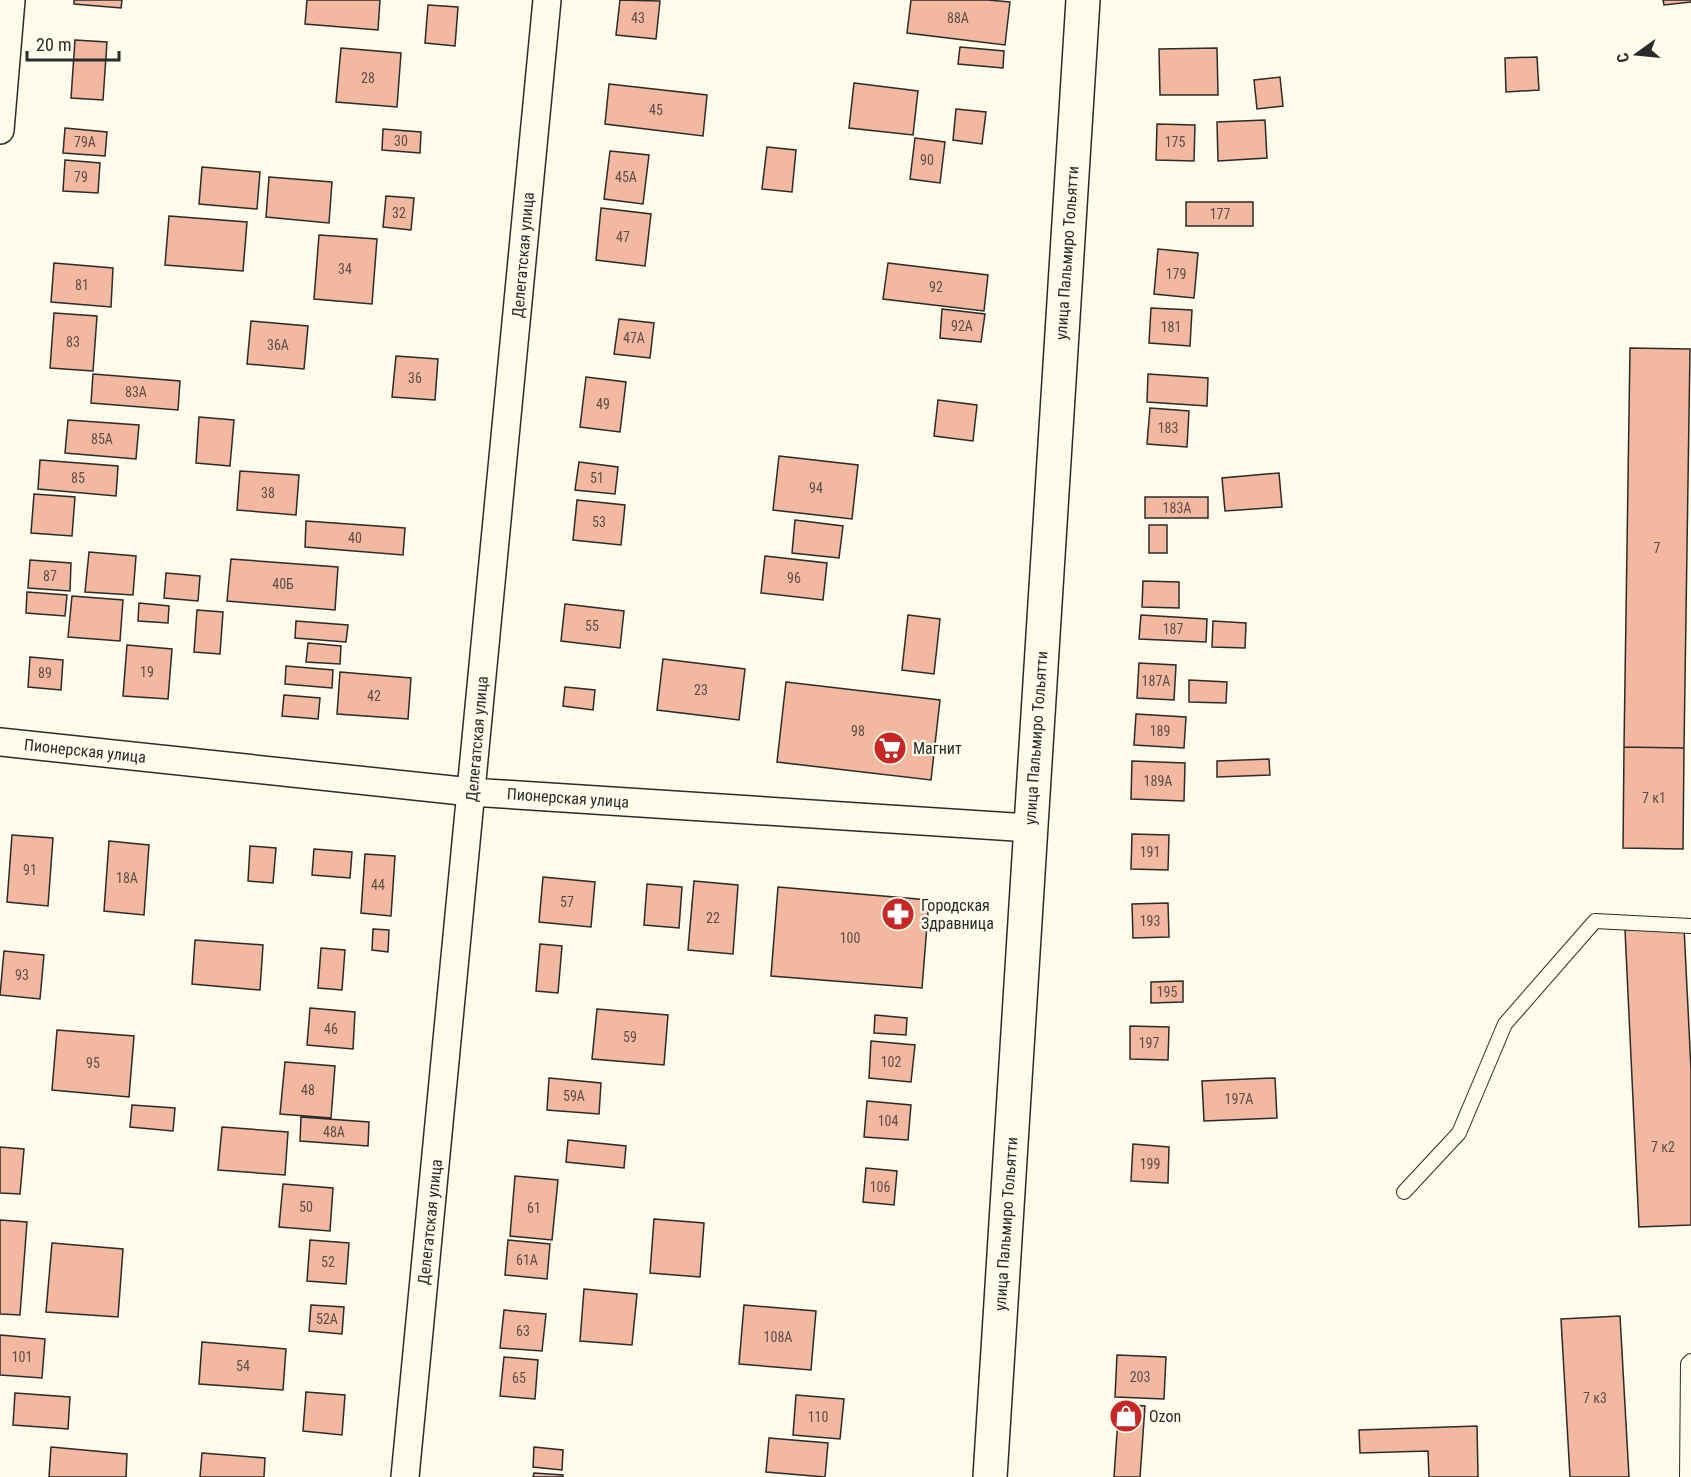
<svg xmlns="http://www.w3.org/2000/svg" width="1691" height="1477" font-family="'Roboto Condensed',sans-serif">
	<style>
		.building { fill: #f2b8a0; stroke: #2b2b2b; stroke-width: 1.5 }
		.lines { fill: none; stroke-linecap: round; stroke-linejoin: round }
		.lane-casing { stroke: #2b2b2b; stroke-width: 16 }
		.street-casing { stroke: #2b2b2b; stroke-width: 30 }
		.secondary-casing { stroke: #2b2b2b; stroke-width: 36 }
		.lane { stroke: #fdfbea; stroke-width: 14 }
		.street { stroke: #fdfbea; stroke-width: 27 }
		.secondary { stroke: #fdfbea; stroke-width: 33 }
		.labels { text-anchor: middle; dominant-baseline: central; stroke-width: 4.5; stroke-linejoin: round; paint-order: stroke }
		.number-label { font-size: 14px; fill: #5d4e48 }
		.street-label { font-size: 16px; fill: #2b2b2b; stroke: #fdfbea }
		.poi-label { font-size: 16px; fill: #2b2b2b; stroke: #fdfbea; text-anchor: start }
	</style>
	<rect width="100%" height="100%" fill="#fdfbea"/>
	<path class="building" d="M74,0H122L121,8L74,4Z
		M307,0H380L378,30L305,24Z
		M620,0L660,1L656,39L616,35Z
		M911,0H988L1010,2L1005,45L907,33Z
		M1663,0H1691V2L1664,5Z
		M428,5L458,7L455,46L425,43Z
		M75,40L107,42L103,100L71,98Z
		M960,47L1004,51L1003,68L958,64Z
		M341,48L401,53L397,107L336,102Z
		M1217,48L1218,95H1160L1159,49Z
		M1537,57L1539,90L1506,92L1505,58Z
		M1280,77L1283,106L1257,109L1254,80Z
		M854,83L918,91L913,135L849,128Z
		M609,84L707,95L703,136L605,124Z
		M956,109L986,112L982,144L953,140Z
		M1265,120L1267,158L1218,161L1217,122Z
		M1157,124L1195,125L1194,161L1156,160Z
		M65,128L107,132L105,156L63,153Z
		M383,129L421,132L420,153L382,150Z
		M915,138L945,142L940,183L910,179Z
		M767,147L796,150L792,192L762,189Z
		M610,151L649,155L643,204L604,199Z
		M65,160L100,163L98,193L63,191Z
		M202,167L260,172L257,209L199,204Z
		M269,177L332,182L329,223L266,217Z
		M386,196L414,198L411,230L383,227Z
		M1186,202H1253V226H1186Z
		M601,208L651,214L645,266L596,260Z
		M169,216L247,222L243,271L165,265Z
		M319,235L377,239L372,304L314,299Z
		M1158,249L1198,253L1194,298L1154,294Z
		M54,263L113,268L111,307L51,302Z
		M888,263L988,275L984,311L883,299Z
		M1151,308L1192,310L1190,346L1149,343Z
		M942,309L985,314L981,342L940,338Z
		M54,313L97,316L93,371L50,368Z
		M619,319L654,323L650,358L614,354Z
		M251,321L308,326L304,369L247,364Z
		M1630,348L1690,349L1684,748L1624,747Z
		M396,356L438,359L435,400L392,397Z
		M93,374L180,381L178,410L91,403Z
		M1148,374L1208,378L1207,406L1147,402Z
		M586,377L626,382L620,432L580,427Z
		M938,400L977,405L973,441L934,436Z
		M1150,408L1189,411L1187,447L1147,444Z
		M199,417L234,420L230,466L196,463Z
		M68,420L139,425L136,459L65,453Z
		M779,456L858,465L852,519L773,510Z
		M40,460L118,466L116,496L38,489Z
		M579,462L618,467L615,494L575,490Z
		M240,471L299,475L296,515L237,510Z
		M1279,473L1282,507L1225,511L1222,478Z
		M34,494L75,497L72,536L31,533Z
		M1145,497H1208V518H1145Z
		M577,500L625,505L621,545L573,540Z
		M795,520L843,526L839,558L792,553Z
		M306,521L405,528L403,555L305,547Z
		M1149,525H1167V553H1149Z
		M89,552L136,556L133,595L85,592Z
		M765,556L827,563L823,600L761,593Z
		M231,559L338,567L335,610L227,601Z
		M30,560L71,563L70,591L28,588Z
		M166,573L200,576L198,601L164,598Z
		M1143,581L1179,582V608L1142,607Z
		M27,592L67,595L65,616L26,613Z
		M72,596L123,600L120,641L68,637Z
		M139,603L169,606L168,623L138,621Z
		M565,604L624,611L620,648L561,641Z
		M197,610L223,612L220,654L194,652Z
		M908,615L940,619L934,674L902,670Z
		M1141,615L1207,619L1206,642L1139,639Z
		M296,621L348,625L346,642L295,638Z
		M1213,621L1246,623L1245,648L1212,647Z
		M308,643L341,646L340,664L306,662Z
		M127,645L172,649L168,699L123,696Z
		M30,657L63,660L61,690L28,687Z
		M663,659L745,669L739,720L657,710Z
		M1139,663L1176,665L1174,700L1137,698Z
		M286,666L333,670L332,688L285,684Z
		M340,672L411,678L408,719L337,714Z
		M1189,680L1227,682L1226,703L1189,702Z
		M786,682L940,700L931,780L777,762Z
		M565,687L595,690L593,710L563,706Z
		M284,695L320,698L318,719L282,716Z
		M1136,714L1186,717L1184,748L1134,745Z
		M1624,747L1684,748L1683,849L1623,848Z
		M1269,759L1270,775L1217,777V761Z
		M1132,761L1185,763L1184,801L1131,799Z
		M1132,834L1169,835L1168,870L1131,869Z
		M12,835L53,838L48,906L7,902Z
		M109,841L149,845L144,915L104,911Z
		M250,846L276,848L273,883L248,881Z
		M314,849L352,852L350,878L312,875Z
		M365,854L395,856L391,916L361,913Z
		M543,877L595,882L591,927L539,922Z
		M694,881L738,885L733,954L688,950Z
		M647,884L682,887L679,928L644,925Z
		M778,887L929,900L922,988L771,976Z
		M1168,903L1169,937L1133,938L1132,904Z
		M1684,927L1691,1070V1225L1639,1227L1625,930Z
		M373,929L389,930L388,952L372,950Z
		M195,940L263,945L260,990L192,984Z
		M540,944L562,946L558,993L536,991Z
		M321,948L345,950L342,990L318,988Z
		M4,951L44,955L40,999L0,995Z
		M1183,981V1002L1151,1003V982Z
		M310,1008L355,1012L353,1049L307,1045Z
		M597,1009L668,1015L664,1065L592,1059Z
		M875,1015L907,1018L906,1035L874,1033Z
		M1130,1026L1169,1027L1168,1060L1130,1059Z
		M57,1030L134,1036L129,1097L52,1090Z
		M871,1041L915,1045L911,1082L869,1078Z
		M285,1062L335,1066L331,1118L280,1114Z
		M549,1078L601,1083L599,1114L547,1110Z
		M1275,1078L1277,1118L1204,1121L1202,1081Z
		M867,1101L911,1105L908,1140L864,1137Z
		M132,1105L175,1108L173,1131L130,1127Z
		M301,1117L369,1122L368,1146L300,1141Z
		M222,1127L288,1132L285,1175L218,1170Z
		M568,1140L626,1146L624,1168L566,1162Z
		M1133,1144L1169,1147L1168,1183L1131,1181Z
		M0,1147L24,1149L20,1194L0,1193Z
		M866,1168L897,1171L894,1205L863,1202Z
		M515,1176L558,1180L552,1240L510,1236Z
		M283,1184L333,1188L330,1231L279,1227Z
		M654,1219L704,1223L700,1277L650,1273Z
		M0,1220L27,1222L20,1315L0,1314Z
		M310,1240L349,1243L346,1284L307,1281Z
		M508,1240L550,1244L547,1279L505,1275Z
		M52,1243L123,1249L118,1317L46,1312Z
		M584,1289L637,1294L632,1345L580,1341Z
		M311,1305L344,1307L342,1334L309,1331Z
		M744,1305L816,1311L811,1370L739,1364Z
		M504,1310L546,1314L542,1351L500,1348Z
		M1620,1316L1629,1477H1570L1561,1319Z
		M0,1335L45,1339L42,1378L0,1375Z
		M202,1342L286,1349L283,1390L199,1384Z
		M1117,1355L1166,1357L1164,1399L1115,1397Z
		M504,1357L538,1360L535,1399L500,1396Z
		M306,1392L345,1395L342,1435L303,1431Z
		M15,1393L70,1397L68,1429L13,1425Z
		M796,1395L844,1399L840,1439L793,1435Z
		M1119,1404L1145,1406L1140,1477H1114Z
		M1477,1426L1478,1477H1429L1428,1451L1360,1453L1359,1430Z
		M769,1438L828,1443L825,1477L766,1472Z
		M51,1447L127,1454L126,1477H49Z
		M534,1447L563,1450L562,1470L533,1467Z
		M202,1453L265,1458L264,1477H200Z
		M534,1473L563,1475V1477H533Z"/>
	<g class="lines">
		<defs>
			<path id="lane" d="M1404,1192L1459,1133L1505,1024L1595,921L1691,926
				M1687,1477L1688,1364L1691,1361"/>
			<path id="street" d="M0,130L11,0
				M0,742L471,792L1030,828
				M405,1477L547,0"/>
			<path id="secondary" d="M990,1477L1083,0"/>
		</defs>
		<use href="#lane" class="lane-casing"/>
		<use href="#street" class="street-casing"/>
		<use href="#secondary" class="secondary-casing"/>
		<use href="#lane" class="lane"/>
		<use href="#street" class="street"/>
		<use href="#secondary" class="secondary"/>
	</g>
	<defs>
		<symbol id="supermarket-disc" viewBox="-11 -11 22 22"><circle r="9.5" fill="#c62828" stroke="#fdfbea"/><path d="M-6-5.5h2.5l.6 2H6L4.5 2H-2.5L-4.4-4H-6ZM-1.5 3.2a1.3 1.3 0 1 0 .1 0ZM3 3.2a1.3 1.3 0 1 0 .1 0Z" fill="#fff"/></symbol>
		<symbol id="pharmacy-disc" viewBox="-11 -11 22 22"><circle r="9.5" fill="#c62828" stroke="#fdfbea"/><path d="M-2-6h4v4h4v4h-4v4h-4v-4h-4v-4h4Z" fill="#fff"/></symbol>
		<symbol id="shop-disc" viewBox="-11 -11 22 22"><circle r="9.5" fill="#c62828" stroke="#fdfbea"/><path d="M-5-2.5h2.3a2.7 3.5 0 0 1 5.4 0H5L5.5 6h-11ZM-1.5-2.5h3a1.5 2.3 0 0 0-3 0Z" fill="#fff"/></symbol>
	</defs>
	<g fill-rule="evenodd">
		<use href="#supermarket-disc" x="871" y="729" width="38" height="38"/>
		<use href="#pharmacy-disc" x="879" y="895" width="38" height="38"/>
		<use href="#shop-disc" x="1107" y="1397" width="38" height="38"/>
	</g>
	<g class="labels">
		<g class="number-label">
			<text x="638" y="18">43</text>
			<text x="958" y="18">88А</text>
			<text x="368" y="78">28</text>
			<text x="656" y="110">45</text>
			<text x="401" y="141">30</text>
			<text x="85" y="142">79А</text>
			<text x="1175" y="142">175</text>
			<text x="927" y="160">90</text>
			<text x="81" y="177">79</text>
			<text x="626" y="177">45А</text>
			<text x="399" y="213">32</text>
			<text x="1220" y="214">177</text>
			<text x="623" y="237">47</text>
			<text x="345" y="269">34</text>
			<text x="1176" y="274">179</text>
			<text x="82" y="285">81</text>
			<text x="936" y="287">92</text>
			<text x="962" y="326">92А</text>
			<text x="1171" y="327">181</text>
			<text x="634" y="338">47А</text>
			<text x="73" y="342">83</text>
			<text x="278" y="345">36А</text>
			<text x="415" y="378">36</text>
			<text x="136" y="392">83А</text>
			<text x="603" y="404">49</text>
			<text x="1168" y="428">183</text>
			<text x="102" y="439">85А</text>
			<text x="78" y="478">85</text>
			<text x="597" y="478">51</text>
			<text x="816" y="488">94</text>
			<text x="268" y="493">38</text>
			<text x="1177" y="508">183А</text>
			<text x="599" y="522">53</text>
			<text x="355" y="538">40</text>
			<text x="1657" y="548">7</text>
			<text x="50" y="576">87</text>
			<text x="794" y="578">96</text>
			<text x="283" y="584">40Б</text>
			<text x="592" y="626">55</text>
			<text x="1173" y="629">187</text>
			<text x="147" y="672">19</text>
			<text x="45" y="673">89</text>
			<text x="1156" y="681">187А</text>
			<text x="701" y="690">23</text>
			<text x="374" y="696">42</text>
			<text x="858" y="731">98</text>
			<text x="1160" y="731">189</text>
			<text x="1158" y="781">189А</text>
			<text x="1654" y="798">7 к1</text>
			<text x="1150" y="852">191</text>
			<text x="30" y="870">91</text>
			<text x="127" y="878">18А</text>
			<text x="378" y="885">44</text>
			<text x="567" y="902">57</text>
			<text x="713" y="918">22</text>
			<text x="1150" y="921">193</text>
			<text x="850" y="938">100</text>
			<text x="22" y="975">93</text>
			<text x="1167" y="992">195</text>
			<text x="331" y="1029">46</text>
			<text x="630" y="1037">59</text>
			<text x="1149" y="1043">197</text>
			<text x="891" y="1062">102</text>
			<text x="93" y="1063">95</text>
			<text x="308" y="1090">48</text>
			<text x="574" y="1096">59А</text>
			<text x="1239" y="1099">197А</text>
			<text x="888" y="1121">104</text>
			<text x="334" y="1132">48А</text>
			<text x="1663" y="1147">7 к2</text>
			<text x="1150" y="1164">199</text>
			<text x="880" y="1187">106</text>
			<text x="306" y="1207">50</text>
			<text x="534" y="1208">61</text>
			<text x="527" y="1260">61А</text>
			<text x="328" y="1262">52</text>
			<text x="327" y="1319">52А</text>
			<text x="523" y="1331">63</text>
			<text x="778" y="1337">108А</text>
			<text x="22" y="1357">101</text>
			<text x="243" y="1366">54</text>
			<text x="1140" y="1377">203</text>
			<text x="519" y="1378">65</text>
			<text x="1595" y="1398">7 к3</text>
			<text x="818" y="1417">110</text>
		</g>
		<g class="street-label">
			<text transform="translate(1067 253) rotate(-86)">улица Пальмиро Тольятти</text>
			<text transform="translate(523 255) rotate(-85)">Делегатская улица</text>
			<text transform="translate(1036 738) rotate(-86)">улица Пальмиро Тольятти</text>
			<text transform="translate(477 739) rotate(-85)">Делегатская улица</text>
			<text transform="translate(85 751) rotate(6)">Пионерская улица</text>
			<text transform="translate(568 798) rotate(4)">Пионерская улица</text>
			<text transform="translate(430 1222) rotate(-84)">Делегатская улица</text>
			<text transform="translate(1006 1224) rotate(-86)">улица Пальмиро Тольятти</text>
		</g>
		<g class="poi-label">
			<text x="913" y="748">Магнит</text>
			<text x="921" y="905">Городская<tspan x="921" dy="18">Здравница</tspan></text>
			<text x="1149" y="1416">Ozon</text>
		</g>
	</g>
	<g transform="translate(1637 54) rotate(255)" stroke="#fdfbea" stroke-width="4.5" paint-order="stroke">
	<path d="M0-4.5L10 22L0 15L-10 22Z" fill="#2b2b2b"/>
	<text y="-9" font-size="16" font-weight="bold" text-anchor="middle" fill="#2b2b2b">С</text>
	</g>
	<path d="M27 51v9h92v-9" fill="none" stroke="#2b2b2b" stroke-width="3"/>
	<text x="36" y="51" font-size="18" fill="#2b2b2b" stroke="#fdfbea" stroke-width="4.5" paint-order="stroke">20 m</text>
</svg>
